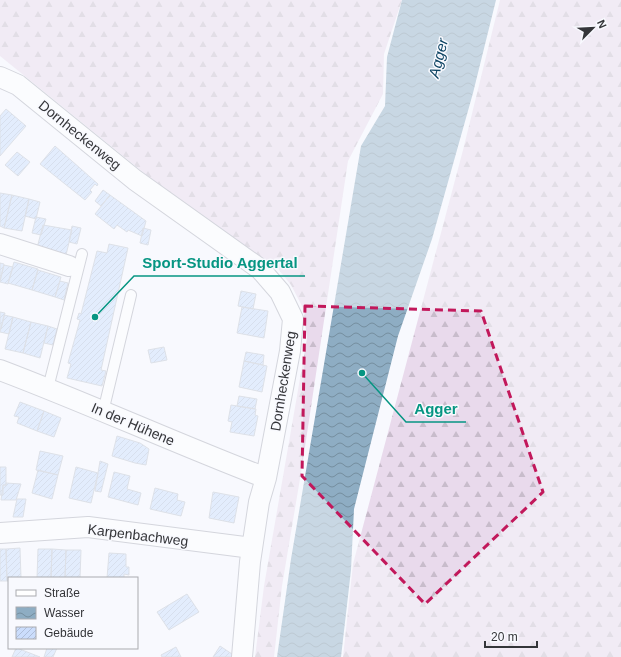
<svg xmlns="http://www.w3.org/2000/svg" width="621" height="657" font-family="Arial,sans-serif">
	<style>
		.forest { fill: url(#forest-firs) }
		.water { fill: url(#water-waves) }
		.building { fill: url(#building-hatch); stroke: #bdc3ce }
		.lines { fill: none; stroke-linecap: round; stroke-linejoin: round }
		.service-casing { stroke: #a9aab6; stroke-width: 12 }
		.minor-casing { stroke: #a9aab6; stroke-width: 22 }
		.service { stroke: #fff; stroke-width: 10 }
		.minor { stroke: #fff; stroke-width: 20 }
		.marked { fill: none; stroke: #c2185b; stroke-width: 3; stroke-dasharray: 8 5; stroke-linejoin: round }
		.labels { text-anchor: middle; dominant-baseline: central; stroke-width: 3; stroke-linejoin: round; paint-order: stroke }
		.street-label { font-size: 14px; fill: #343539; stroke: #f8f9fe }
		.water-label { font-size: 15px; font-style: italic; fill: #0c4362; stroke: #f8f9fe }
		.leader { fill: none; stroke: #069582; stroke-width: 1.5 }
		.callout-dot { fill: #069582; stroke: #f8f9fe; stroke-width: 1.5 }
		.callout-label { font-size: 15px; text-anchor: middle; font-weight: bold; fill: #069582; stroke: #f8f9fe; stroke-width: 3; stroke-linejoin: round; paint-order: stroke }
	</style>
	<defs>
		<pattern id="forest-firs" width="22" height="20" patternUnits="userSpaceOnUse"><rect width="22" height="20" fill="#e9daec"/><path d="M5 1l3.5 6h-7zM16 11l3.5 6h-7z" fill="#c8bccb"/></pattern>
		<pattern id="water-waves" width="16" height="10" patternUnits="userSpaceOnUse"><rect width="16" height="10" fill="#8eadc3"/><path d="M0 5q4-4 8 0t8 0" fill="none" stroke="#758e9f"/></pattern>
		<pattern id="building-hatch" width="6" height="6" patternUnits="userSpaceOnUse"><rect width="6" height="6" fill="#cbddfc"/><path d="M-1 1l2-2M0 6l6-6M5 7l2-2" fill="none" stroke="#afbed9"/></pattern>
	</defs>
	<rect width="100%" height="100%" fill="#f8f9fe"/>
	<path class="forest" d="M0,0H402L384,54L383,94L348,161L302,467L282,586L274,657H255L264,586L307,338L303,308L291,285L275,265L266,262L197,216L0,56Z
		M500,0H621V657H343L353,564L463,150Z"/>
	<path class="water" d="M402,0H496L473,93L432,239L398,336L354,509L351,570L341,657H277L291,559L361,146L385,106L387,57Z"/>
	<path class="building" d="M6,109L26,126L0,156V116Z
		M55,146L98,184L97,186L95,184L90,190L92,192L85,200L40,164Z
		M17,152L30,162L18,176L5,165Z
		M103,190L110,195L101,206L95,201Z
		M0,193L12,195L4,228L0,226Z
		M12,195L29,199L22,231L4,228Z
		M110,195L146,221L142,236L128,230L127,232L117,225L114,229L95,214Z
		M29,199L40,202L36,219L25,216Z
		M36,217L46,219L41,235L32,233Z
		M43,225L72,230L66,255L37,248Z
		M72,226L81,228L77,244L69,242Z
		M143,228L151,230L148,245L140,243Z
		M109,244L128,248L101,370L106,371L102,386L67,378L71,364L68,363L80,320L77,319L79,313L81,314L97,251L107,253Z
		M14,262L38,269L32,290L8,283Z
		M0,263L4,264L0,280Z
		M4,265L13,267L8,284L0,282Z
		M38,270L61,277L55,297L32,290Z
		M60,281L68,283L64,300L55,297Z
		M241,291L256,294L253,309L238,306Z
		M242,307L268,311L264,338L237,333Z
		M0,312L5,313L1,329H0Z
		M4,315L13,317L9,334L0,332Z
		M13,317L31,322L23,353L5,349Z
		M31,322L48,326L40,358L23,353Z
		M48,326L57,329L53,345L44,343Z
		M164,347L167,360L151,363L148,350Z
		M246,352L264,355L263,365L244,361Z
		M244,361L267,366L262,392L239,387Z
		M239,396L257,399L255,409L237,406Z
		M20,402L44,411L37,431L17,423L19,417L14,416Z
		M231,405L256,409L255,415L258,416L254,436L230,432L232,422L228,421Z
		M44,411L61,418L54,437L37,431Z
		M117,436L140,443L149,449L146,465L135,463L112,456Z
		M40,451L63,456L58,475L36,470Z
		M100,461L108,464L101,492L95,491Z
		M0,467H6V485H3V495H0Z
		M76,467L98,473L91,503L69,498Z
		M38,470L58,475L52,499L32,493Z
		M114,472L130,476L127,489L141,493L138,505L108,497Z
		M6,483L21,484L16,500H1L3,485H6Z
		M155,488L178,494L177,500L185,502L181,516L150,509Z
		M213,492L239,497L234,523L209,518Z
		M17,499H26L23,517H13Z
		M20,548L21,578H9V581H7L6,549Z
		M0,549H6L7,581H0Z
		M38,549H52L51,578H37Z
		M52,549L66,550L65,578H51Z
		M66,550H81L80,578H65Z
		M109,553L126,554V567H129V575L124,574V578H107Z
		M187,594L199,612L169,630L157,612Z
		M220,646L235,656L234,657H213Z
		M176,647L181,657H162L161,655Z
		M16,648H17L40,657H12Z
		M47,648H57L53,657H44Z"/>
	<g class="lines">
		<defs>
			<path id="service" d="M48,388L82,254
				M103,412L131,295"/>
			<path id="minor" d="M0,77L18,85L135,180L260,269L280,292L293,319L290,351L266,478L259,502L250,562L242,657
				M0,244L69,266
				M0,370C90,404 177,444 266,478
				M0,533L88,527L252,548"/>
		</defs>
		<use href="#service" class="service-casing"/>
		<use href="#minor" class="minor-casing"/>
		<use href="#service" class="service"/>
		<use href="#minor" class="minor"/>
	</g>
	<path d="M0 0H621V657H0ZM305,306L481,311L543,492L425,604L302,476Z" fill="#f8f9fe" fill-opacity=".55" fill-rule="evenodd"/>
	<path class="marked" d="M305,306L481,311L543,492L425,604L302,476Z"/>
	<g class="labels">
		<g class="street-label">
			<text transform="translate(80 135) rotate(39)">Dornheckenweg</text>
			<text transform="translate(283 381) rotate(-81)">Dornheckenweg</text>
			<text transform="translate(133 424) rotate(23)">In der Hühene</text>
			<text transform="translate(138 535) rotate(7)">Karpenbachweg</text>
		</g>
		<g class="water-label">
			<text transform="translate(438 58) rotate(-76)">Agger</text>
		</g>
	</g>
	<path class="leader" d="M95 317L134 276H305M362 373L406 422H466"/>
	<g class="callout-dot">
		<circle cx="95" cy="317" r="4"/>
		<circle cx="362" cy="373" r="4"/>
	</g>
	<g class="callout-label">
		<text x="220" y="268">Sport-Studio Aggertal</text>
		<text x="436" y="414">Agger</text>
	</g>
	<rect x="8" y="577" width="130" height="72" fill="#f8f9fe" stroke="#aaabaf"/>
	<rect x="16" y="590" width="20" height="6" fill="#ffffff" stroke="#aaabaf"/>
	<text x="44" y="597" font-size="12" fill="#343539">Straße</text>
	<rect x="16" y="607" width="20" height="12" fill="url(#water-waves)" stroke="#aaabaf"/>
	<text x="44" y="617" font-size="12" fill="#343539">Wasser</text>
	<rect x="16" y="627" width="20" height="12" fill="url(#building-hatch)" stroke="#aaabaf"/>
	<text x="44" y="637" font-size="12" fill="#343539">Gebäude</text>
	<g transform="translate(593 28) rotate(66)" stroke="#f8f9fe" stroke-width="3" paint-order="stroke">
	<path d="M0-3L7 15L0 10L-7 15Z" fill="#343539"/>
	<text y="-6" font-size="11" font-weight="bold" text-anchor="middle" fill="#343539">N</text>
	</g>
	<path d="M485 641v6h52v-6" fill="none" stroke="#343539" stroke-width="2"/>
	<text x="491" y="641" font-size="12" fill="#343539" stroke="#f8f9fe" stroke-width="3" paint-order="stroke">20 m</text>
</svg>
